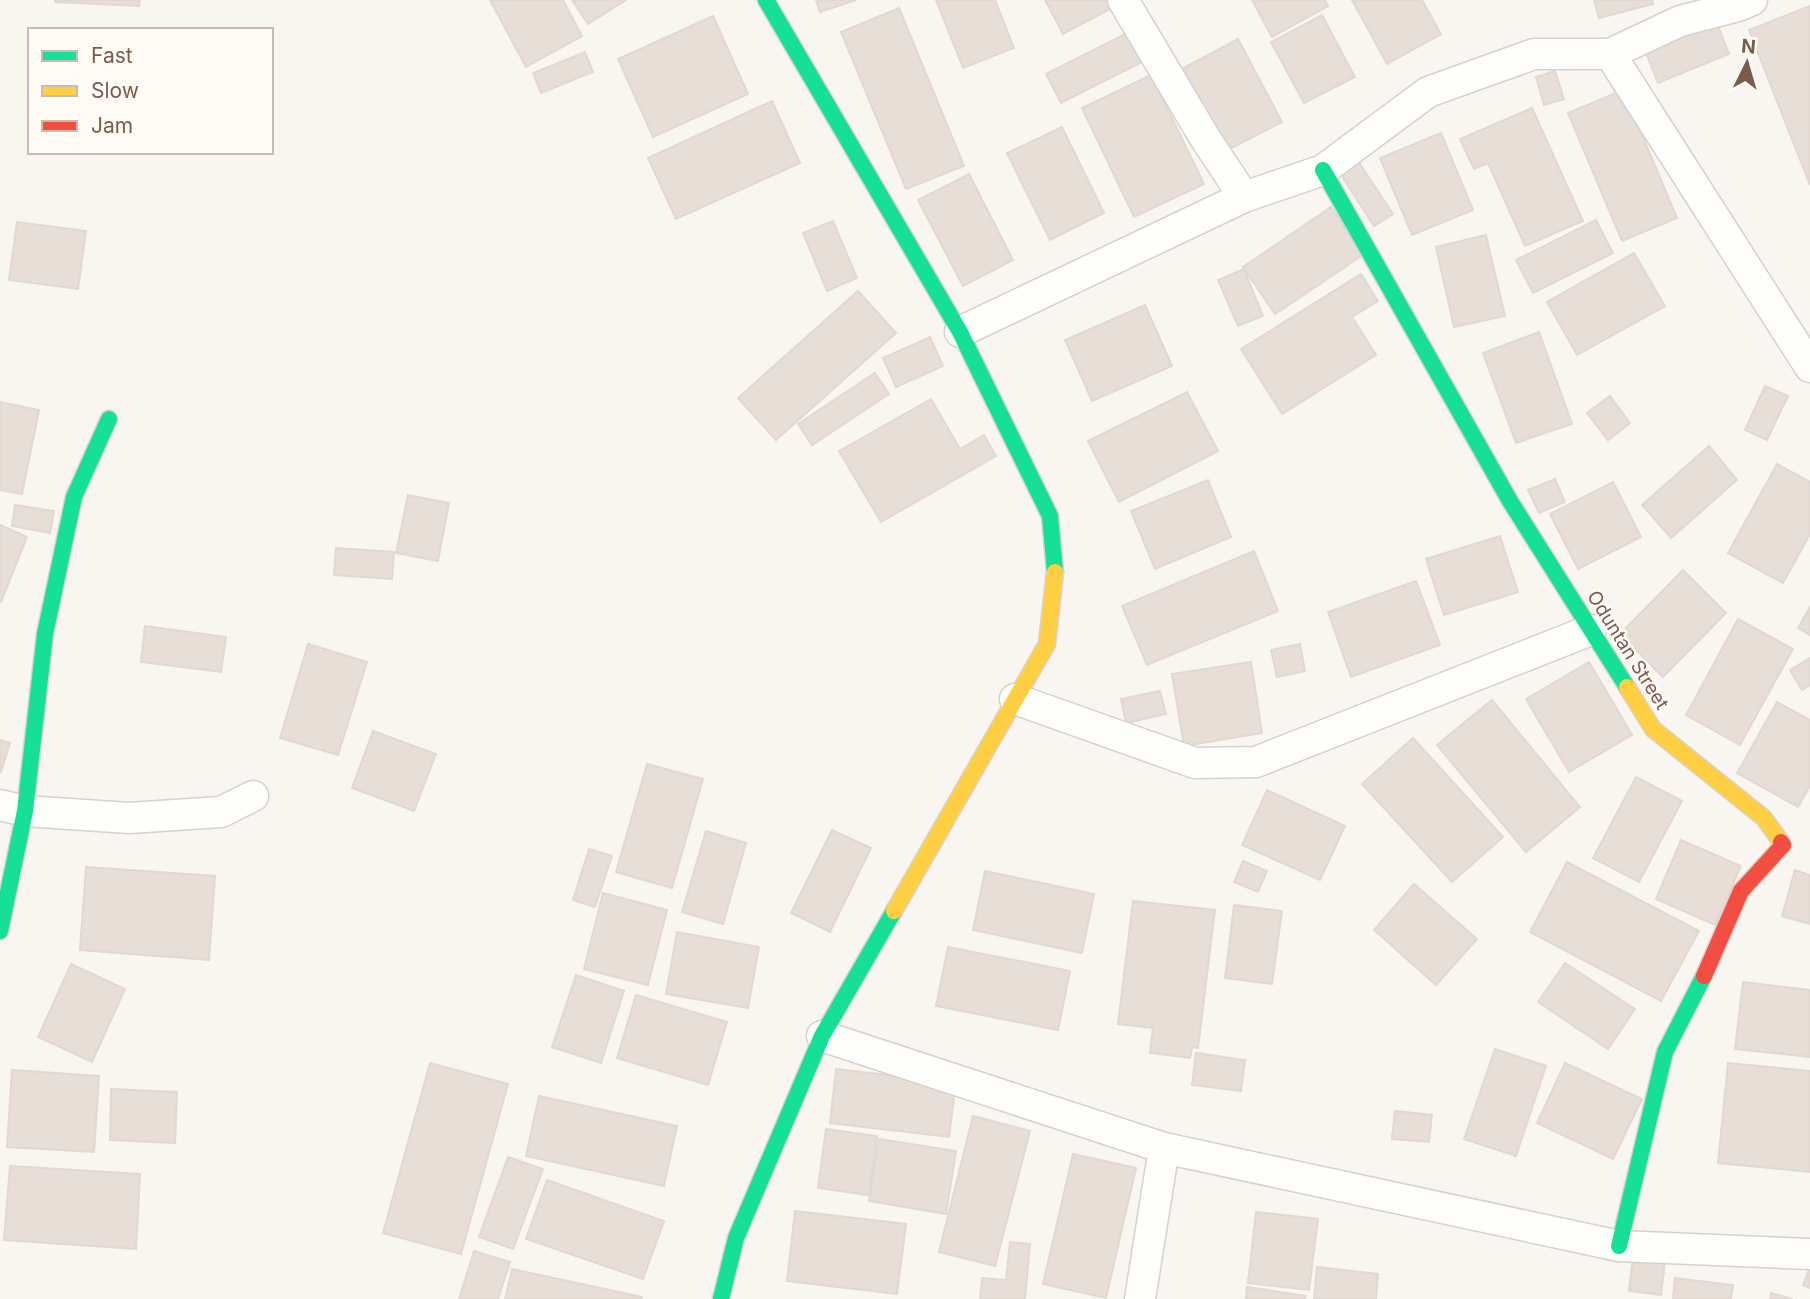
<svg xmlns="http://www.w3.org/2000/svg" width="1810" height="1299" font-family="Inter,sans-serif">
	<style>
		.building { fill: #e6ded7; stroke: #e2d8d2; stroke-width: 2 }
		.lines { fill: none; stroke-linecap: round; stroke-linejoin: round }
		.street-casing { stroke: #d7d1cb; stroke-width: 33 }
		.fast-casing { stroke: #d9d2cb; stroke-width: 19 }
		.slow-casing { stroke: #d9d2cb; stroke-width: 19 }
		.jam-casing { stroke: #d9d2cb; stroke-width: 19 }
		.street { stroke: #fefefd; stroke-width: 30 }
		.fast { stroke: #16e098; stroke-width: 16 }
		.slow { stroke: #ffcf43; stroke-width: 16 }
		.jam { stroke: #f24e42; stroke-width: 16 }
		.labels { text-anchor: middle; dominant-baseline: central; stroke-width: 5; stroke-linejoin: round; paint-order: stroke }
		.street-label { font-size: 19px; fill: #7a5c4d; stroke: #fffaf3 }
	</style>
	<rect width="100%" height="100%" fill="#f9f5f0"/>
	<path class="building" d="M55,0H140L139,6L55,2Z
		M490,0H563L582,36L526,67Z
		M572,0H626L588,24Z
		M816,0H856L820,12Z
		M936,0H995L1014,48L963,68Z
		M1045,0H1108L1112,8L1063,34Z
		M1252,0H1325L1328,6L1272,37Z
		M1352,0H1422L1441,34L1387,64Z
		M1594,0H1652L1653,4L1599,18Z
		M1810,6V185L1749,30Z
		M899,8L964,166L906,189L841,32Z
		M1322,15L1355,77L1304,103L1271,42Z
		M713,16L748,94L653,137L618,59Z
		M1716,21L1729,54L1658,83L1645,50Z
		M1129,32L1144,61L1061,103L1046,74Z
		M1238,39L1282,122L1222,153L1178,71Z
		M585,52L593,72L541,93L533,73Z
		M1555,71L1564,99L1544,105L1536,77Z
		M1151,75L1204,184L1134,217L1082,108Z
		M1623,90L1677,218L1622,241L1568,113Z
		M772,101L800,163L676,219L648,158Z
		M1532,108L1583,221L1525,246L1488,163L1474,169L1460,139Z
		M1062,127L1104,213L1050,240L1007,153Z
		M1441,133L1473,210L1412,235L1380,158Z
		M1358,161L1393,214L1374,226L1340,173Z
		M969,174L1013,260L963,286L918,200Z
		M1331,207L1363,255L1275,314L1243,267Z
		M1596,220L1613,253L1533,293L1516,260Z
		M833,221L857,278L827,291L803,233Z
		M17,222L86,231L78,289L9,280Z
		M1486,235L1505,316L1454,327L1436,247Z
		M1634,253L1665,306L1577,355L1547,302Z
		M1244,269L1263,316L1238,326L1218,280Z
		M1361,274L1378,301L1352,317L1376,355L1282,414L1241,349Z
		M858,291L896,333L776,440L738,398Z
		M1145,305L1172,366L1092,401L1065,340Z
		M1539,332L1572,424L1516,443L1483,353Z
		M930,337L943,366L896,387L883,358Z
		M875,373L889,394L812,445L798,424Z
		M1765,386L1788,396L1767,440L1745,430Z
		M1187,392L1218,451L1119,502L1088,441Z
		M1610,396L1630,423L1608,440L1587,413Z
		M931,399L960,449L984,435L996,456L881,522L839,451Z
		M0,402L39,410L22,494L0,490Z
		M1709,446L1737,480L1671,538L1642,505Z
		M1777,464L1810,482V534L1783,583L1728,553Z
		M1555,479L1565,502L1539,513L1528,490Z
		M1208,480L1231,537L1155,569L1131,511Z
		M1613,482L1641,537L1578,569L1550,514Z
		M408,495L449,503L438,561L396,553Z
		M15,505L54,511L50,533L12,526Z
		M0,525L27,537L1,602L0,601Z
		M1500,536L1518,592L1444,615L1426,559Z
		M336,548L394,552L392,579L334,575Z
		M1254,551L1278,611L1147,665L1122,606Z
		M1683,570L1726,613L1663,677L1620,634Z
		M1416,581L1440,645L1351,677L1328,612Z
		M1810,607V635L1798,628Z
		M1738,619L1793,649L1740,745L1686,715Z
		M145,626L226,637L221,672L141,662Z
		M308,644L367,662L338,755L280,738Z
		M1300,644L1305,671L1277,677L1271,650Z
		M1810,658V685L1802,690L1790,670Z
		M1251,662L1262,733L1184,746L1172,674Z
		M1589,662L1632,735L1569,772L1526,699Z
		M1160,691L1166,714L1126,723L1121,699Z
		M1492,700L1580,807L1526,852L1437,745Z
		M1777,702L1810,720V786L1798,807L1737,773Z
		M373,731L436,754L414,811L352,788Z
		M1413,738L1503,837L1452,882L1362,784Z
		M0,740L10,743L1,772H0Z
		M647,764L703,779L672,888L616,872Z
		M1636,777L1682,801L1639,882L1593,858Z
		M1267,790L1345,826L1320,880L1242,845Z
		M832,830L871,848L830,932L791,913Z
		M706,831L746,843L723,924L682,912Z
		M1681,840L1741,866L1715,925L1656,899Z
		M589,849L612,856L595,907L573,900Z
		M1243,861L1267,871L1258,892L1234,882Z
		M1567,862L1699,931L1661,1001L1530,932Z
		M86,867L215,876L209,960L80,950Z
		M1795,870L1810,875V924L1782,916Z
		M985,871L1094,894L1082,953L973,930Z
		M1414,884L1477,939L1436,985L1374,930Z
		M603,893L667,910L648,985L584,969Z
		M1133,901L1215,910L1198,1048L1192,1047L1190,1058L1150,1053L1153,1028L1118,1024Z
		M1234,905L1282,911L1272,984L1225,978Z
		M677,932L759,947L748,1008L666,994Z
		M948,947L1070,971L1058,1030L936,1006Z
		M1565,963L1635,1009L1608,1049L1538,1002Z
		M71,964L125,989L92,1062L38,1037Z
		M576,975L624,991L601,1063L552,1047Z
		M1743,982L1810,990V1057L1735,1049Z
		M636,995L727,1022L708,1085L617,1058Z
		M1495,1049L1546,1066L1516,1156L1464,1139Z
		M1196,1053L1245,1060L1241,1091L1192,1085Z
		M430,1063L508,1084L461,1254L383,1233Z
		M1565,1063L1642,1099L1613,1159L1537,1123Z
		M1728,1063L1810,1071V1172L1718,1163Z
		M836,1069L956,1083L949,1137L830,1123Z
		M12,1070L99,1076L94,1152L7,1147Z
		M111,1089L177,1092L175,1143L110,1140Z
		M539,1096L677,1126L664,1186L526,1156Z
		M1395,1111L1432,1115L1429,1142L1392,1139Z
		M973,1116L1030,1131L995,1266L939,1252Z
		M826,1129L877,1136L869,1195L818,1188Z
		M879,1139L956,1151L946,1214L869,1201Z
		M1073,1154L1136,1168L1106,1298L1043,1284Z
		M508,1157L543,1169L513,1249L479,1237Z
		M10,1166L140,1174L136,1249L4,1240Z
		M547,1180L664,1221L643,1279L526,1239Z
		M795,1211L906,1224L897,1294L787,1281Z
		M1256,1212L1318,1219L1309,1290L1248,1283Z
		M1010,1242L1030,1244L1025,1299H980L982,1278L1006,1280Z
		M1634,1248L1666,1252L1661,1295L1629,1291Z
		M474,1251L510,1262L498,1299H459Z
		M1317,1267L1378,1274L1376,1299H1314Z
		M1810,1267V1288L1803,1285Z
		M512,1269L642,1297L641,1299H505Z
		M1675,1278L1733,1285L1731,1299H1673Z
		M1247,1287L1306,1296L1305,1299H1246Z
		M1771,1293L1793,1299H1770Z"/>
	<g class="lines">
		<defs>
			<path id="street" d="M1123,0L1205,138L1244,197
				M1610,54L1810,367
				M960,332L1244,197L1323,170L1428,92L1534,54H1610L1680,21L1738,6L1752,0
				M1015,699L1195,763L1256,762L1591,630
				M0,805L25,811L129,818L221,812L253,796
				M822,1036L1164,1148L1619,1246L1810,1254
				M1140,1299L1164,1148"/>
			<path id="fast" d="M766,0L960,332L1050,516L1055,572
				M1323,170L1510,501L1627,687
				M0,931L25,811L45,634L74,497L109,419
				M1619,1246L1665,1052L1704,976
				M721,1299L736,1238L822,1036L894,911"/>
			<path id="slow" d="M1627,687L1653,729L1764,818L1781,842
				M894,911L1047,644L1055,572"/>
			<path id="jam" d="M1704,976L1741,891L1783,845L1781,842"/>
		</defs>
		<use href="#street" class="street-casing"/>
		<use href="#fast" class="fast-casing"/>
		<use href="#slow" class="slow-casing"/>
		<use href="#jam" class="jam-casing"/>
		<use href="#street" class="street"/>
		<use href="#fast" class="fast"/>
		<use href="#slow" class="slow"/>
		<use href="#jam" class="jam"/>
	</g>
	<g class="labels">
		<g class="street-label">
			<text transform="translate(1628 650) rotate(58)">Oduntan Street</text>
		</g>
	</g>
	<rect x="28" y="28" width="245" height="126" fill="#fffaf3" stroke="#cabbb1" stroke-width="2"/>
	<rect x="42" y="51" width="35" height="10" fill="#16e098" stroke="#cabbb1" stroke-width="2"/>
	<text x="91" y="63" font-size="21" fill="#7a5c4d">Fast</text>
	<rect x="42" y="86" width="35" height="10" fill="#ffcf43" stroke="#cabbb1" stroke-width="2"/>
	<text x="91" y="98" font-size="21" fill="#7a5c4d">Slow</text>
	<rect x="42" y="121" width="35" height="10" fill="#f24e42" stroke="#cabbb1" stroke-width="2"/>
	<text x="91" y="133" font-size="21" fill="#7a5c4d">Jam</text>
	<g transform="translate(1747 63) rotate(5)" stroke="#fffaf3" stroke-width="5" paint-order="stroke">
	<path d="M0-5L12 26L0 18L-12 26Z" fill="#7a5c4d"/>
	<text y="-10" font-size="19" font-weight="bold" text-anchor="middle" fill="#7a5c4d">N</text>
	</g>
</svg>
